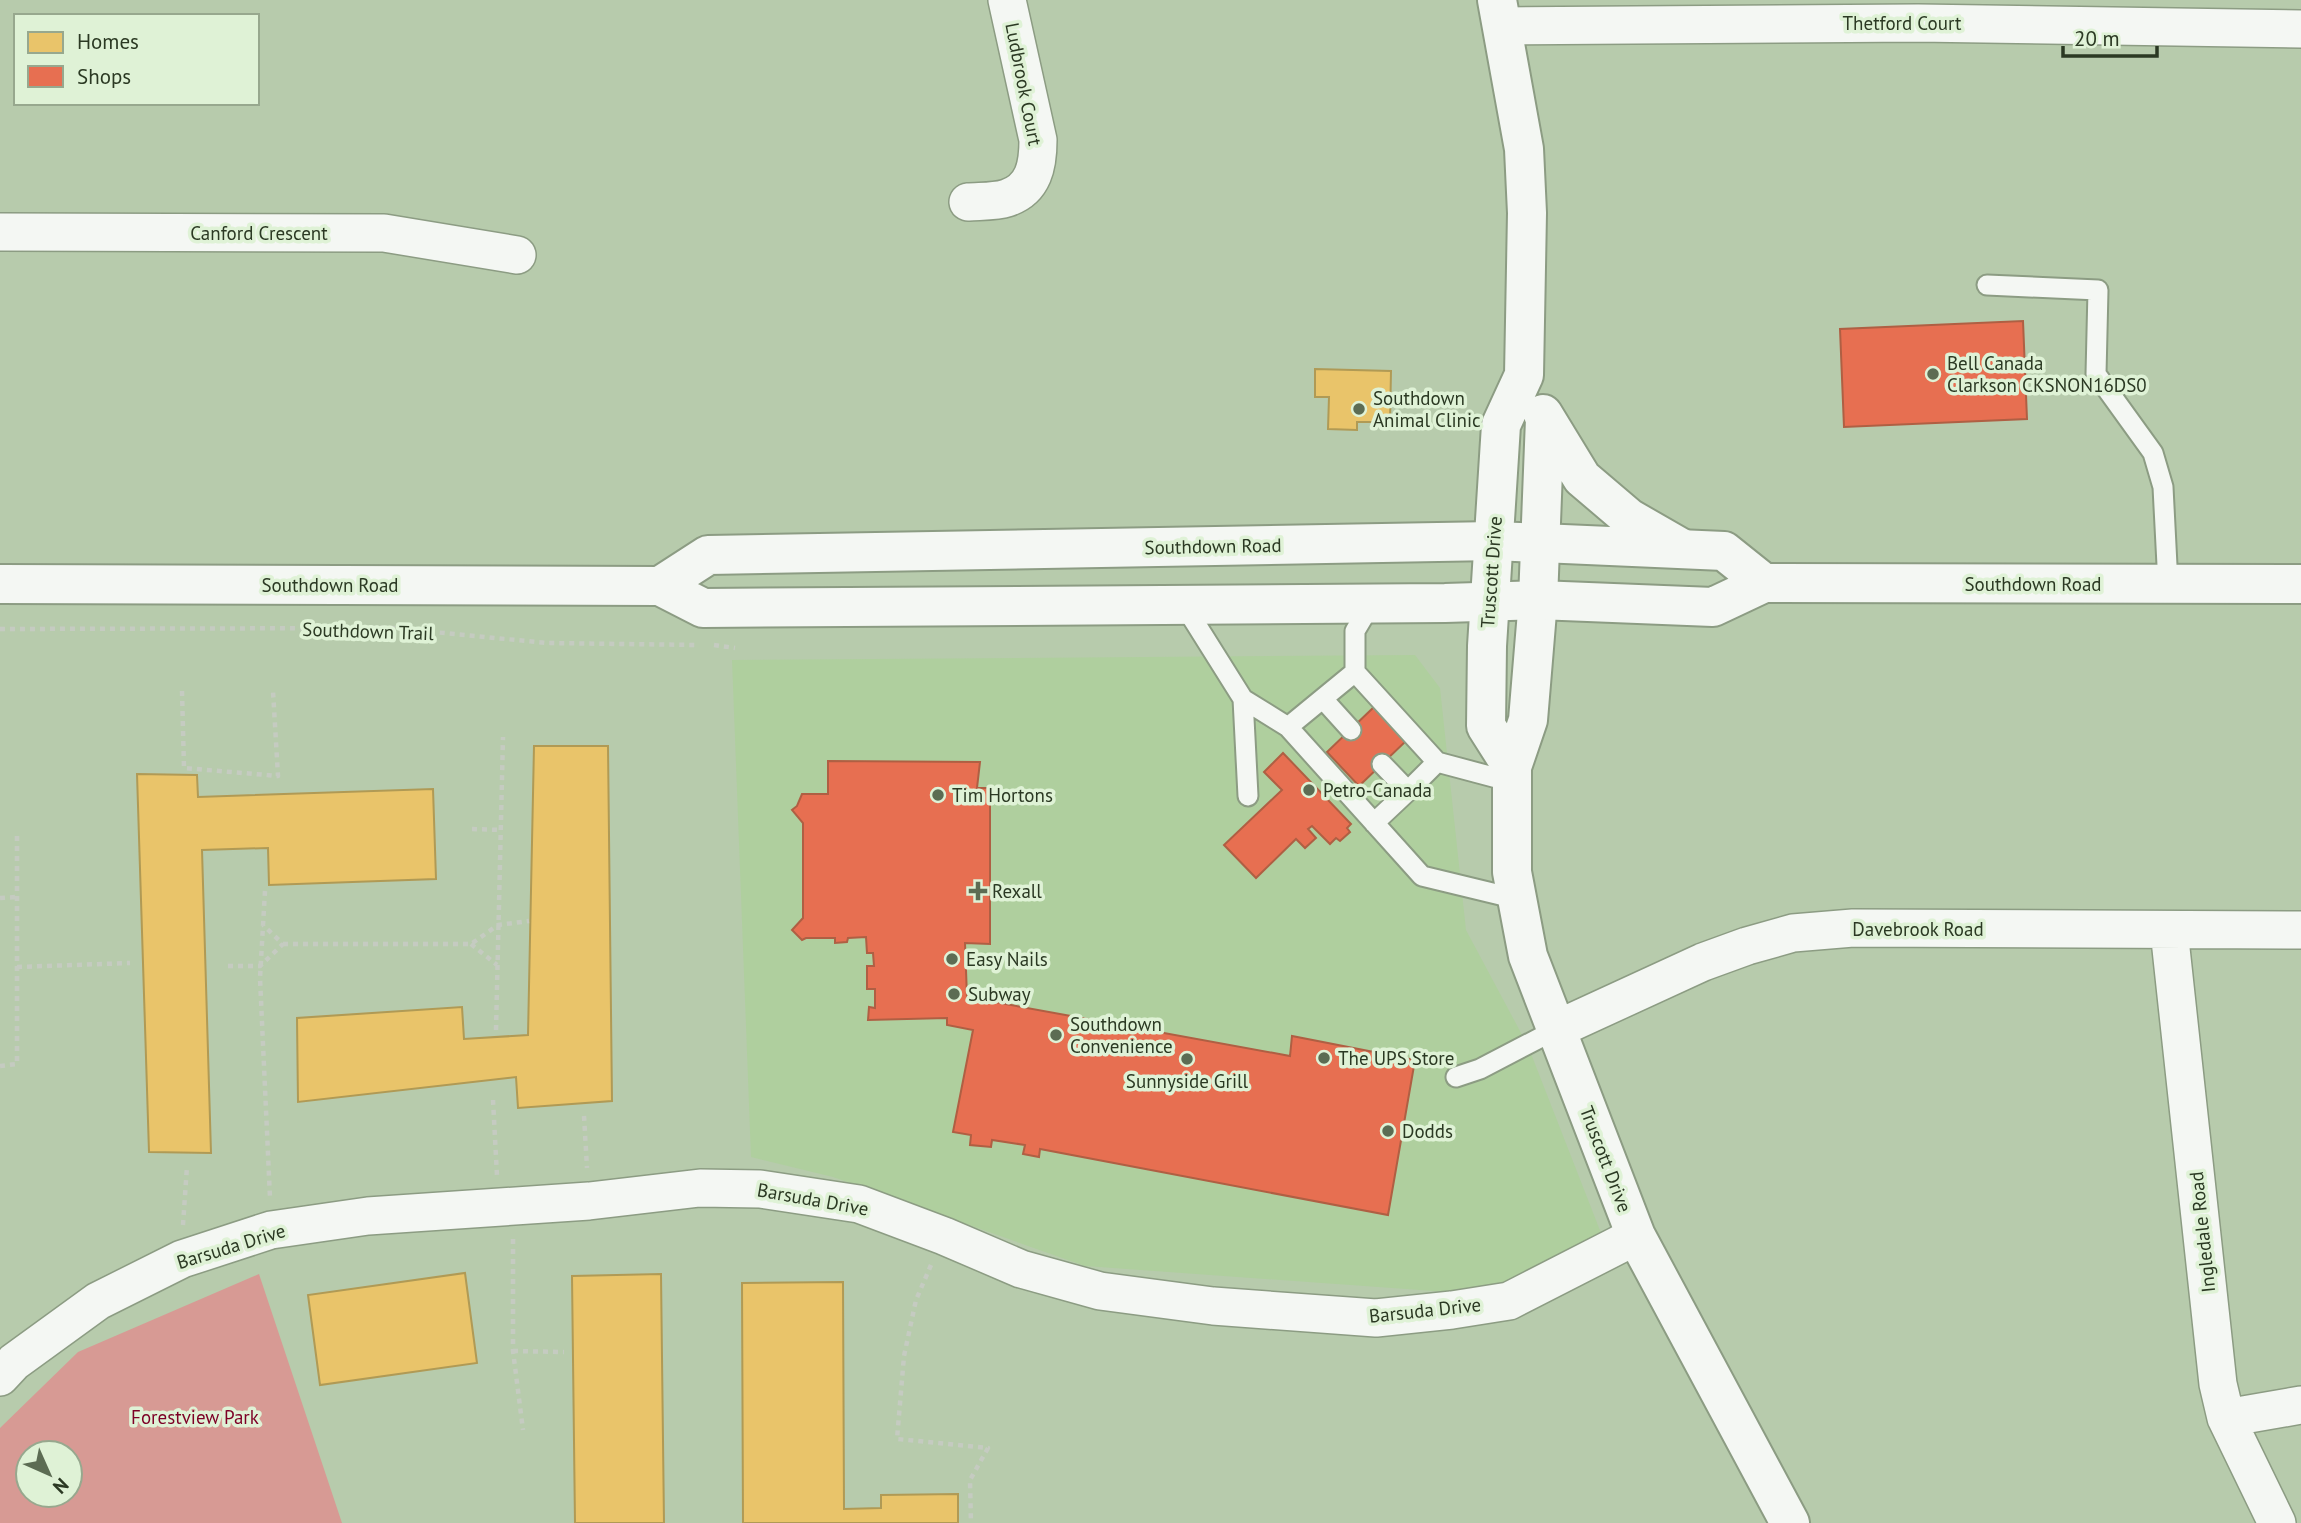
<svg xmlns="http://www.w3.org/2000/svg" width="2301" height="1523" font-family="'PT Sans',sans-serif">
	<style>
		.built { fill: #afcf9e }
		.green { fill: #d79a94; fill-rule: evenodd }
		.homes { fill: #e9c46a; stroke: #b09a55; stroke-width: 2 }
		.shops { fill: #e76f51; stroke: #af5f43; stroke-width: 2 }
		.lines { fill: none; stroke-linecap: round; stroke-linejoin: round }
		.service-casing { stroke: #8c9c83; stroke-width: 23 }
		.minor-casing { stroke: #8c9c83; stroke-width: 40 }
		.tertiary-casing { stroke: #8c9c83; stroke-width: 42 }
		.primary-casing { stroke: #8c9c83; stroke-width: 42 }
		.path { stroke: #c5cbc1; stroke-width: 4.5; stroke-dasharray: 5 5; stroke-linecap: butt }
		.service { stroke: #f4f7f3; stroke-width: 19 }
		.minor { stroke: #f4f7f3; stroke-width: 37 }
		.tertiary { stroke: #f4f7f3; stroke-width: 38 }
		.primary { stroke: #f4f7f3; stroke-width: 38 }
		.poi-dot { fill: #5c6c53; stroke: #dff2d6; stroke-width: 2.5 }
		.labels { text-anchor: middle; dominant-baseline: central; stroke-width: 7; stroke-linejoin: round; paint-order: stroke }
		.street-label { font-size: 19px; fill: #2b3923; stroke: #dff2d6 }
		.poi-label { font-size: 19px; fill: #2b3923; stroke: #dff2d6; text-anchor: start }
		.park-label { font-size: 19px; fill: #7d0026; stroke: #dff2d6 }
	</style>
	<rect width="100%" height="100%" fill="#b7cbac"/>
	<path class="built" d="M1415,655L1440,688L1466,930L1528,1046L1601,1233L1504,1286L1448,1292L1085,1266L833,1177L751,1157L732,660Z"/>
	<path class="green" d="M259,1274L342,1523H0V1428L78,1352ZM28,1453H70V1495H28Z"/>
	<path class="homes" d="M1315,369L1391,371L1390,422H1357V430L1328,429L1329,397H1315Z
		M534,746H608L612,1101L518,1108L516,1077L298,1102L297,1018L462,1007L464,1039L528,1035Z
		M137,774L197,775L198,797L433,789L436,879L269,885L268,848L202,850L211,1153L149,1152Z
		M465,1273L477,1363L320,1385L308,1295Z
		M661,1274L664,1523H575L572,1276Z
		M843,1282L844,1509L881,1508V1495L958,1494V1523H743L742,1283Z"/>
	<path class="shops" d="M2023,321L2027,419L1844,427L1840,329Z
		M1375,706L1407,740L1359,786L1327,752Z
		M1283,753L1351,824L1347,828L1350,832L1340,841L1336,838L1330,844L1312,826L1308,829L1316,838L1305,848L1296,839L1256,878L1224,845L1282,790L1264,772Z
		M828,761L980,762L977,788H990V944L965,943L967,997L1290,1056L1292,1036L1415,1060L1388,1215L1040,1149L1039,1157L1023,1154L1025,1145L992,1140L991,1147L970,1145L971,1135L953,1132L973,1030L947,1025V1018L868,1020L869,1007L875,1008V989H867V966H874L873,953H867L866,937L848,938L847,942L835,943V938H806L802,940L792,930L803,918V823L792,810L797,806L802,794H828Z"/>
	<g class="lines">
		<defs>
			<path id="service" d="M1987,285L2098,290L2096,374L2153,453L2163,487L2168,585
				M1184,605L1243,699L1288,727L1355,672V631L1371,604
				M1355,672L1437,762L1512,782
				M1243,699L1248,796
				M1323,699L1351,730
				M1288,727L1422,876L1517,899
				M1382,764L1408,791L1437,762
				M1374,823L1408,791
				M1456,1077L1480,1069L1555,1030"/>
			<path id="minor" d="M1503,26L1918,23L2301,29
				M968,202C980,201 995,202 1007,198C1034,189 1038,165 1038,140L1007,0
				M0,232L384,233L517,255
				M2169,930L2218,1384L2226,1418L2277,1523
				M1555,1030L1703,962L1747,946L1793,933L1853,928L2301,930
				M0,1377L14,1362L98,1301L182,1259L271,1230L368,1216L589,1201L700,1188L760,1189L859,1204L944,1236L1021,1269L1100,1291L1213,1306L1376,1318L1452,1310L1509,1301L1636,1236
				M2226,1418L2301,1405"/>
			<path id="tertiary" d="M1497,0L1524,149L1527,213L1524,375L1501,425L1487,646L1486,726L1512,767
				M1543,414L1582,478L1629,518L1683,549
				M1545,419L1538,600L1528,720L1512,767V872L1528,956L1636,1236L1790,1523"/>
			<path id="primary" d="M0,584L660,586L703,608L1445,603L1538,600L1713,607L1764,583L2301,584
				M660,586L708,555L1494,541L1724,551L1764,583"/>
		</defs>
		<use href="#service" class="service-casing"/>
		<use href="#minor" class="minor-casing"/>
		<use href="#tertiary" class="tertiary-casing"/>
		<use href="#primary" class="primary-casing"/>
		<path class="path" d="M0,629L392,628L547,643L698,645
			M714,645L735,648
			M182,691L184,768L278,776L273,691
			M472,829L501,830
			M265,891L260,978L270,1198
			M0,898L17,897
			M283,944H471L498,925L529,921
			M471,944L497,965
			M228,966H260L283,944L263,925
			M17,967L130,963
			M496,1030L503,737
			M0,1066L17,1064V835
			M493,1100L497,1176
			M584,1116L587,1168
			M183,1225L187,1166
			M513,1239V1351L523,1430
			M931,1265L916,1300L904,1356L897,1439L988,1448L970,1480L971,1523
			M513,1351L564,1352"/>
		<use href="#service" class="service"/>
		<use href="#minor" class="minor"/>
		<use href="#tertiary" class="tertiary"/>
		<use href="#primary" class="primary"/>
	</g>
	<g class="poi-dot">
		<circle cx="1933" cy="374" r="7"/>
		<circle cx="1359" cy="409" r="7"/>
		<circle cx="1309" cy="790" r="7"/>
		<circle cx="938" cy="795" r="7"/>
		<path d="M974.5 880.5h7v7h7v7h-7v7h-7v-7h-7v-7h7z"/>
		<circle cx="952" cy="959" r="7"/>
		<circle cx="954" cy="994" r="7"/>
		<circle cx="1056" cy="1035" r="7"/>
		<circle cx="1324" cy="1058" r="7"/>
		<circle cx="1187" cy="1059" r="7"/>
		<circle cx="1388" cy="1131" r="7"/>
	</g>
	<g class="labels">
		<g class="street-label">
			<text x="1902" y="23">Thetford Court</text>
			<text transform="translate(1024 84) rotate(79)">Ludbrook Court</text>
			<text x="259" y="233">Canford Crescent</text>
			<text transform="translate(1213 546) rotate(-1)">Southdown Road</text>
			<text transform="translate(1491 572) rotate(-86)">Truscott Drive</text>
			<text x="2033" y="584">Southdown Road</text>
			<text x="330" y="585">Southdown Road</text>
			<text transform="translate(368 631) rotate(2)">Southdown Trail</text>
			<text x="1918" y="929">Davebrook Road</text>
			<text transform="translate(1606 1159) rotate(69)">Truscott Drive</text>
			<text transform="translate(813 1199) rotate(10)">Barsuda Drive</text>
			<text transform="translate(2202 1232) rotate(-96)">Ingledale Road</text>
			<text transform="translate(231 1246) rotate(-17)">Barsuda Drive</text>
			<text transform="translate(1425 1310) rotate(-6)">Barsuda Drive</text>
		</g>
		<g class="poi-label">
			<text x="1947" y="363">Bell Canada<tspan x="1947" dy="22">Clarkson CKSNON16DS0</tspan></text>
			<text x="1373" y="398">Southdown<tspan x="1373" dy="22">Animal Clinic</tspan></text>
			<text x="1323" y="790">Petro-Canada</text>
			<text x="952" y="795">Tim Hortons</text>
			<text x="992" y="891">Rexall</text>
			<text x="966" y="959">Easy Nails</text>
			<text x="968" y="994">Subway</text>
			<text x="1070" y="1024">Southdown<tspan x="1070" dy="22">Convenience</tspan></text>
			<text x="1338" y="1058">The UPS Store</text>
			<text x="1187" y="1081" text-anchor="middle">Sunnyside Grill</text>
			<text x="1402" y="1131">Dodds</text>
		</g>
		<g class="park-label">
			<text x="195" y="1417">Forestview Park</text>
		</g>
	</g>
	<rect x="14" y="14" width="245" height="91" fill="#dff2d6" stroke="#97a88e" stroke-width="2"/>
	<rect x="28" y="32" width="35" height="21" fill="#e9c46a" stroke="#97a88e" stroke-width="2"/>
	<text x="77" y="49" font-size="21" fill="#2b3923">Homes</text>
	<rect x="28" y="66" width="35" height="21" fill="#e76f51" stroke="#97a88e" stroke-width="2"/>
	<text x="77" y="84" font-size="21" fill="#2b3923">Shops</text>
	<g transform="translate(49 1474) rotate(135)"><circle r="33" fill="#dff2d6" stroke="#97a88e" stroke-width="2"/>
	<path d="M0-5L12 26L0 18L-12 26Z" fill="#5c6c53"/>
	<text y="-10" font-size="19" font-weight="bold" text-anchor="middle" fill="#2b3923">N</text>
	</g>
	<path d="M2063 46v10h94v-10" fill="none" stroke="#2b3923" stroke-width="3.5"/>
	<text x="2074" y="46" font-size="21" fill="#2b3923" stroke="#dff2d6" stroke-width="5" paint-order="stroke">20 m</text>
</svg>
